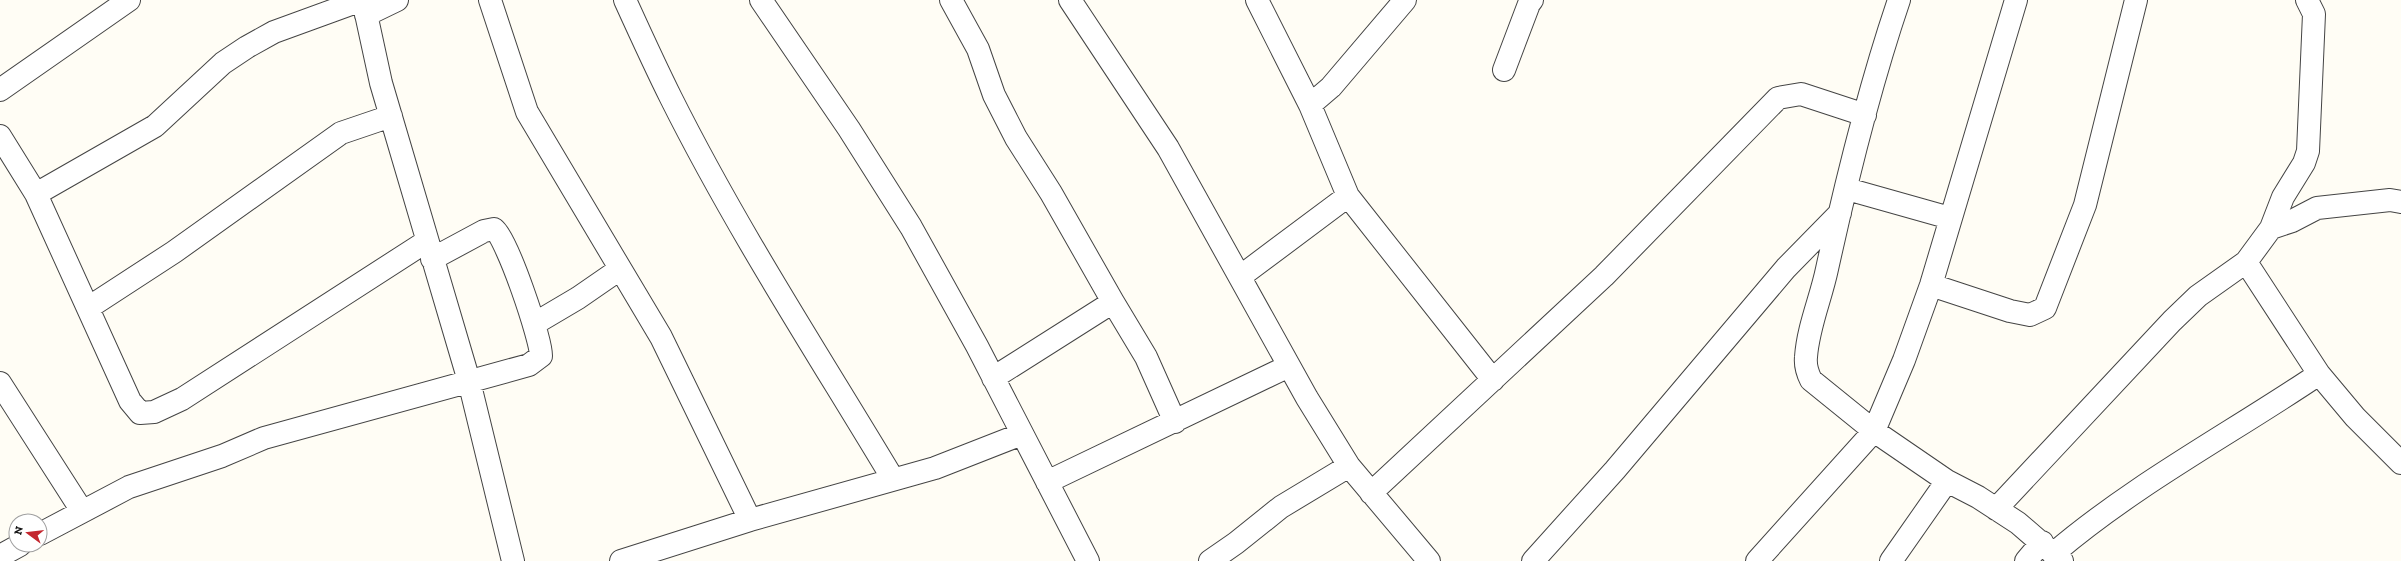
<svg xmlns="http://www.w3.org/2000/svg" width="2401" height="561" font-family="'Zilla Slab',serif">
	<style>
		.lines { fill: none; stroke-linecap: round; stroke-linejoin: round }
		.minor-casing { stroke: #444; stroke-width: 24 }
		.minor { stroke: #fff; stroke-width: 22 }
	</style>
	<rect width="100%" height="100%" fill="#fffdf5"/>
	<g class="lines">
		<defs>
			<path id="minor" d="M363,0L381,83L469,381L513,561
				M490,0L527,112L661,337L750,520
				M625,0C640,33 655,66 671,98C737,230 818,354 893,479
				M761,0L849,129L911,227L977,346L1088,561
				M951,0L978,49L994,95L1016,138L1051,193L1113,302L993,378
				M1070,0L1168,148L1307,398L1349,466L1429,561
				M1257,0L1310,105L1348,196L1493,380
				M1899,0C1869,88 1847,178 1827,269C1821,298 1808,327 1806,357C1805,366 1807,372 1811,380L1874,431L1947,481L1978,497L2018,523L2062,561
				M2307,0L2314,14L2308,151L2304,163L2283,197L2271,228L2246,262L2319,374L2355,417L2401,463
				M366,15L397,0
				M1504,70L1529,4L1532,0
				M0,90L129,0
				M1310,105L1331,87L1405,0
				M0,136L36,194L130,401L140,413L154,412L182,399L427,241
				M1847,189L1950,218
				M36,194L155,126L223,63L247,47L274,32L362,0
				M2271,228L2292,221L2317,208L2390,200L2401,202
				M1241,276L1348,196
				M1931,285L2010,311L2030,315L2045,308L2085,205L2136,0
				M1113,302L1146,357L1175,422
				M88,308L174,252L341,133L391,116
				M534,324L578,298L620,269
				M0,383L82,511
				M1047,482L1289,366
				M1371,493L1604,276L1778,98L1801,94L1865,115
				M1996,509L2172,321L2198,296L2246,262
				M40,534L129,487L222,456L264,438L529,365L541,356C541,339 507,238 494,229L484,231L432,259
				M2053,554C2135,484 2230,434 2319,374
				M0,556L20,545
				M621,561L750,520L935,468L1022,434
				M1210,561L1236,543L1281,507L1349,466
				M1533,561L1615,470L1786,268L1840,213
				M1757,561L1874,431L1904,360L1931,285L2016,0
				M1891,561L1947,481
				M2026,561L2042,542"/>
		</defs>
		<use href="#minor" class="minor-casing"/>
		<use href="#minor" class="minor"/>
	</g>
	<g transform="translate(28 533) rotate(285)"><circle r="19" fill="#ffffff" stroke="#a0a0a0"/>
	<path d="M0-3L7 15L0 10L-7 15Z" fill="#c4262e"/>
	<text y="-6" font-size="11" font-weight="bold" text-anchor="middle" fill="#111111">N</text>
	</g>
</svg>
